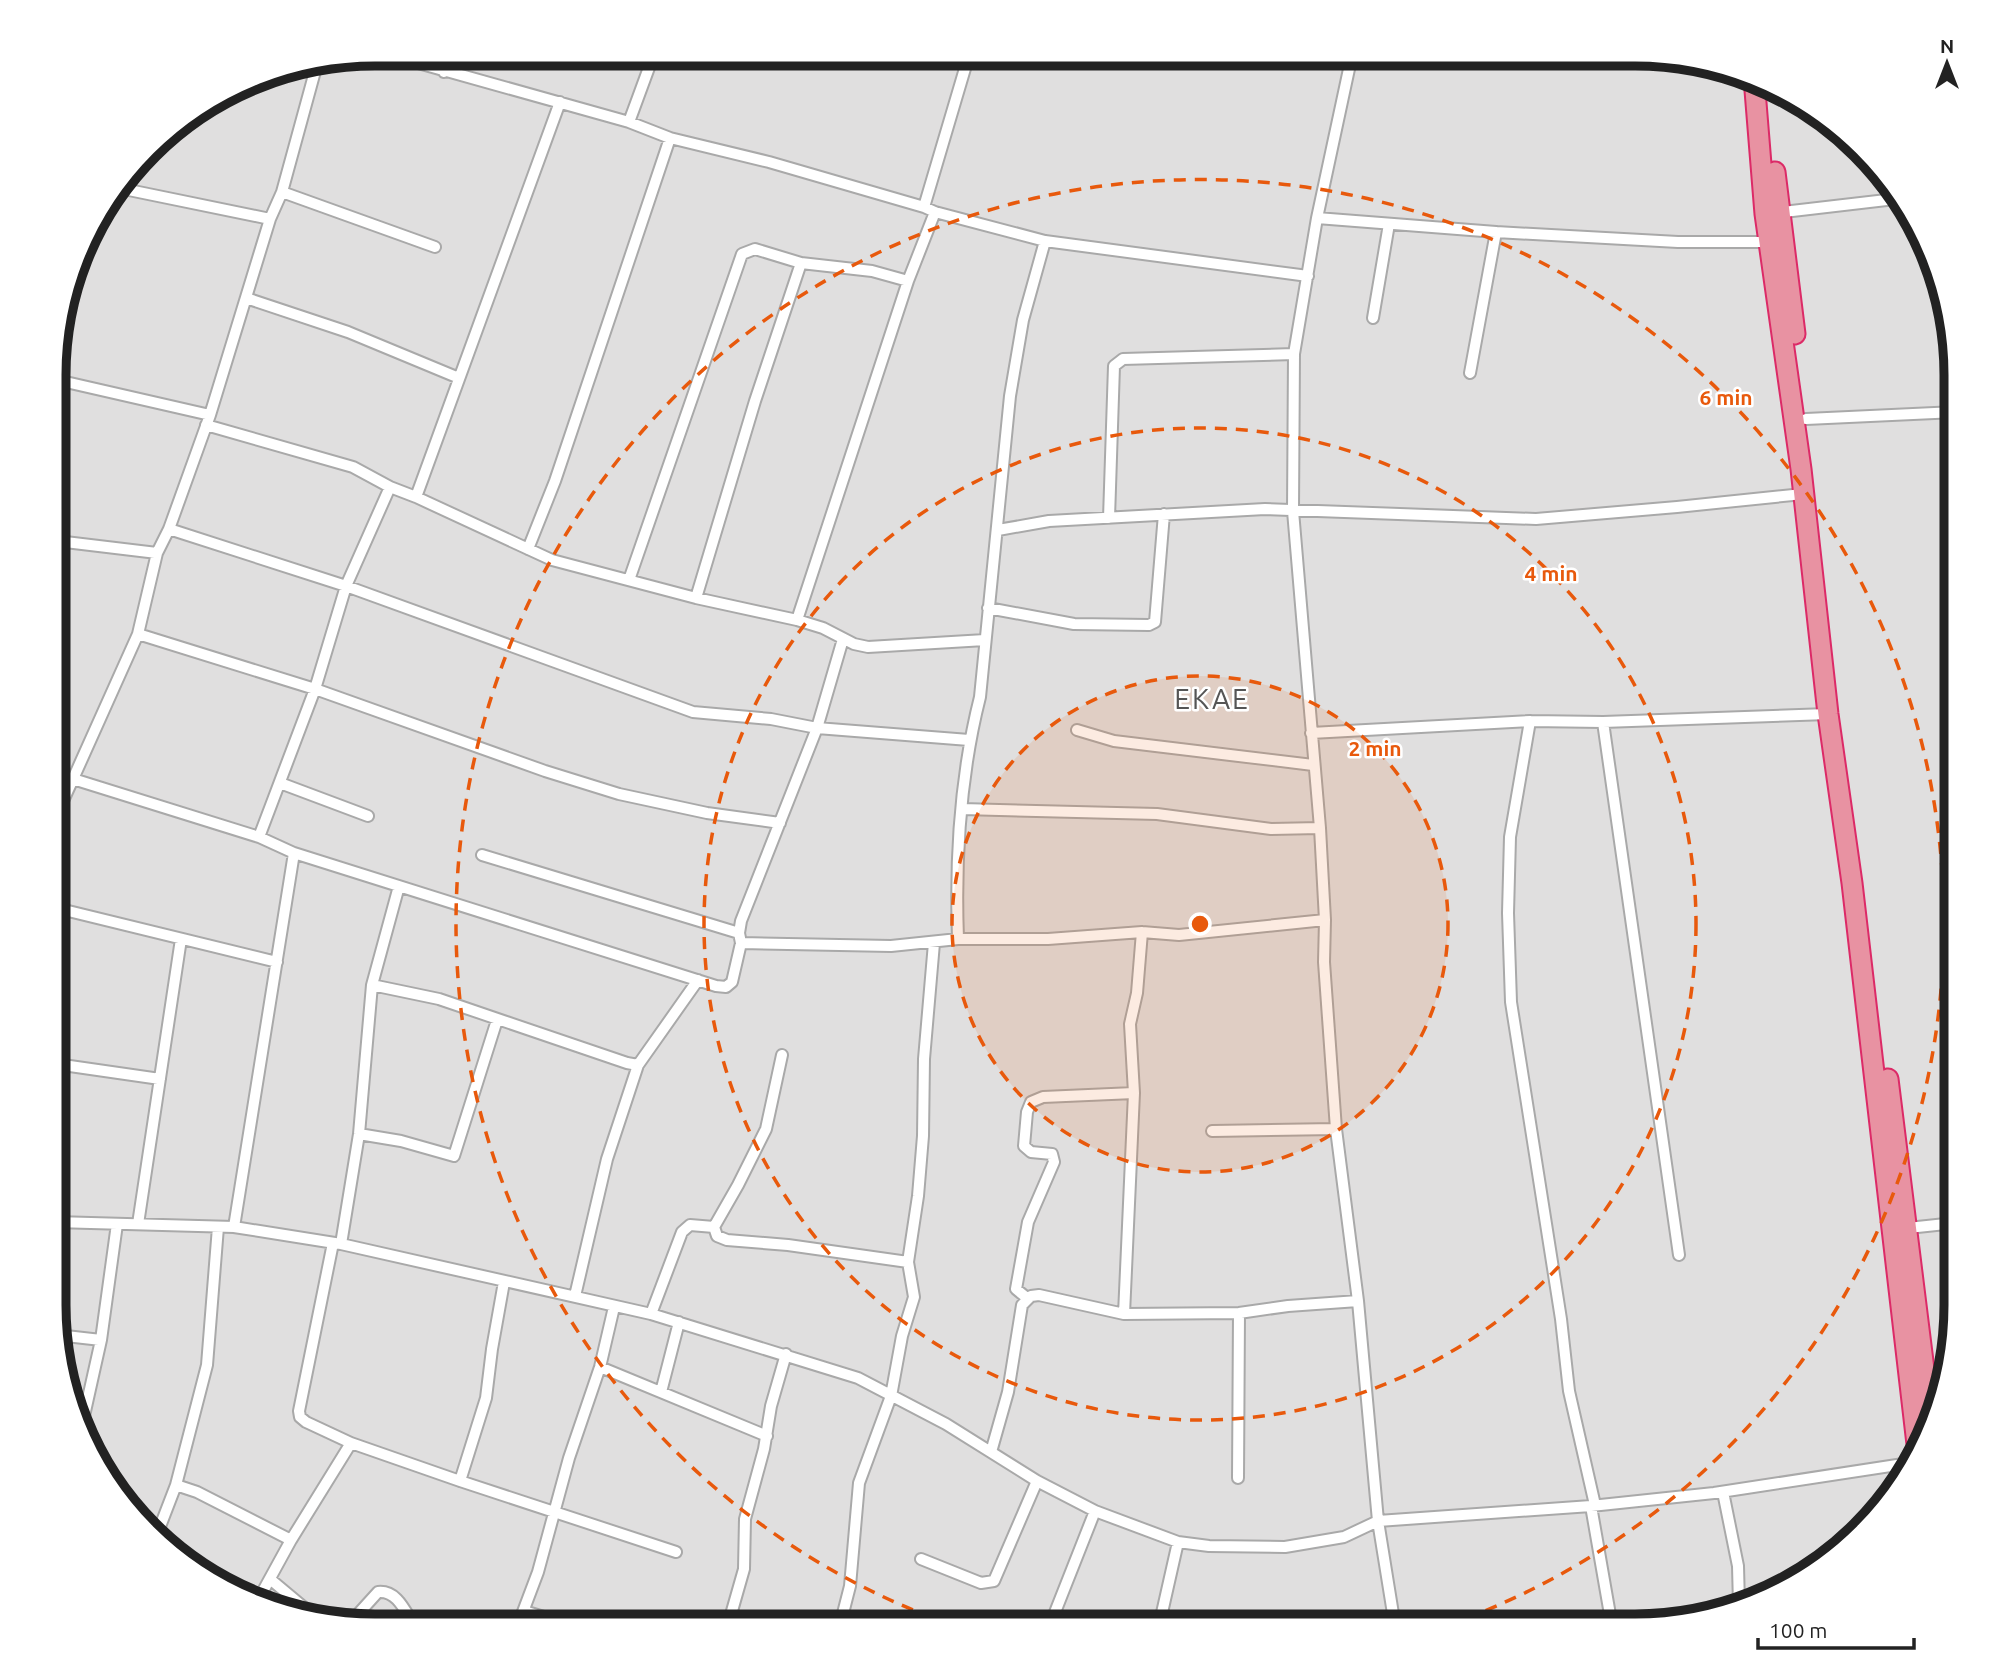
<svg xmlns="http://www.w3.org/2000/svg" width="2010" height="1680" font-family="Ubuntu,sans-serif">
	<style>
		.residential { fill: #e0dfdf }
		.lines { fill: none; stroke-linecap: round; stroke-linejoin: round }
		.street-casing { stroke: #a9a9a9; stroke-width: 14 }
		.highway-casing { stroke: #dc2a67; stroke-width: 23 }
		.street { stroke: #fff; stroke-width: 10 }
		.highway { stroke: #e892a2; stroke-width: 19 }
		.ring { fill: none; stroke: #e8590c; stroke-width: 3.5; stroke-dasharray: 12 9 }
		.labels { text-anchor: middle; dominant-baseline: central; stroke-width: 5; stroke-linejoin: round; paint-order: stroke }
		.quarter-label { font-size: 28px; letter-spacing: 2px; fill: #555; stroke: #fff }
		.rim { fill: none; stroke: #222; stroke-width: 9 }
		.centre { fill: #e8590c; stroke: #fff; stroke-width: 3.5 }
		.ring-label { font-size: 21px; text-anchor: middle; font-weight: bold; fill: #e8590c; stroke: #fff; stroke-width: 5; stroke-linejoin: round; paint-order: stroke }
	</style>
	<rect width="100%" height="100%" fill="#f2efe9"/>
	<path class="residential" d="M376,54L1655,55L1758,79L1861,148L1931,252L1956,376L1955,1326L1923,1446L1862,1531L1758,1601L1634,1626L355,1625L252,1601L149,1532L87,1446L55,1326L57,334L97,215L164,134L272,71Z"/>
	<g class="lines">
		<defs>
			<path id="street" d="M386,54L629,122L670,138L769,162L924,207L935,212L1045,241L1308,276
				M1352,55L1317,218L1294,354L1293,511L1320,828L1325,920L1324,962L1336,1129L1358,1301L1378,1521L1395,1626
				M444,72L449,54
				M560,102L416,497L552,560L696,598L797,620L823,628L854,644L868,647L985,640
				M629,122L654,54
				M119,188L270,219
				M282,192L435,247
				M924,207L969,55
				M1775,213L1895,199
				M1317,218L1496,232L1678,242H1769
				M246,298L348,332L459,378
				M1373,318L1389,224
				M1470,373L1496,232
				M57,380L210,415
				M1806,419L1956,412
				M206,425L353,467L390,487L416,497
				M1109,518L1114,366L1123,359L1294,354
				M169,529L346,586L693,712L771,719L817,728L969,740
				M998,530L1049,521L1265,509L1536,519L1677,507L1803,494
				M57,541L157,553
				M528,549L555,481L670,138
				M629,580L742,254L755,249L801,263L872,271L908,281
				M696,598L755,401L801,263
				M988,608L1074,624L1149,625L1155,622L1164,514
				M797,620L908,281L935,212
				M138,634L315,689L545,771L619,794L707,813L780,823
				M1530,721L1510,837L1508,913L1511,1002L1561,1319L1569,1391L1595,1505
				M1603,722L1679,1255
				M1077,730L1114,741L1313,765
				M1311,733L1530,721L1603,722L1828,714
				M73,779L138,634L157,553L169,529L210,415L270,219L282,192L317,64
				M280,783L368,816
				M962,809L1157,814L1271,829L1320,828
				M56,816L73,779L259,837L294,853L716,986L726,987L732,982L741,943L891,946L958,939H1048L1142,932L1179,935L1325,920
				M259,837L315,689L346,586L390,487
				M482,855L739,933
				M56,908L277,962
				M958,939C955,858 960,776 980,697L1010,396L1023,320L1045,241
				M741,943L739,933L741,921L817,728L843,639
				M372,985L439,999L627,1063L638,1065L698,980
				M782,1055L766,1129L738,1185L714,1227L717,1236L727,1240L788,1245L908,1262
				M56,1064L160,1079
				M1212,1131L1336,1129
				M359,1134L401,1141L454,1156L497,1020
				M55,1222L234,1227L341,1244L651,1314L858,1378L946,1424L1037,1481L1095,1511L1178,1542L1209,1546L1285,1547L1344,1537L1378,1521L1591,1506L1714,1493L1910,1463
				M138,1224L181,939
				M234,1227L294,853
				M1908,1228L1955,1223
				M333,1243L299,1411L300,1417L306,1422L351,1443
				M341,1244L359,1134L372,985L399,886
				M575,1296L607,1159L638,1065
				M1027,1298L1016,1289L1028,1222L1054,1162L1052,1154L1031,1152L1024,1146L1027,1112L1031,1102L1043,1097L1134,1093
				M651,1314L682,1232L690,1225L714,1227
				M1124,1314L1134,1093L1130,1024L1137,993L1142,932
				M57,1335L101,1340
				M600,1367L767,1436
				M661,1392L679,1322
				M82,1425L101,1340L117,1224
				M991,1452L1008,1392L1022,1305L1031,1296L1039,1295L1124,1314L1239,1313L1288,1306L1358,1301
				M1238,1478L1239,1313
				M460,1481L486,1398L492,1349L504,1282
				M176,1485L197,1492L291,1540
				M1723,1492L1738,1566L1739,1605
				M1591,1506L1612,1626
				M156,1537L176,1485L207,1365L218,1227
				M921,1559L981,1583L994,1581L1037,1481
				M270,1579L313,1615
				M257,1602L291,1540L351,1443L460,1481L676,1552
				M524,1611L570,1625
				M349,1624L378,1592C397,1590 405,1611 414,1625
				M518,1625L538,1572L569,1458L600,1367L614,1307
				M728,1625L744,1569L745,1519L764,1449L771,1406L786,1354
				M840,1625L850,1586L859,1483L891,1396L902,1336L914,1297L908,1262L918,1196L923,1136L924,1059L934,943
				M1050,1625L1095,1511
				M1159,1626L1178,1542
				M1370,1626L1394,1619"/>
			<path id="highway" d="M1754,78L1765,214L1801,469L1828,714L1852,883L1918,1453
				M1775,172L1795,334
				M1888,1079L1930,1418"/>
		</defs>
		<use href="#street" class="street-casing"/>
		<use href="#highway" class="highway-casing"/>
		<use href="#street" class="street"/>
		<use href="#highway" class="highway"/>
	</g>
	<circle cx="1200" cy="924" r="248" fill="#e8590c" fill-opacity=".12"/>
	<g class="ring">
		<circle cx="1200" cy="924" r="248"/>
		<circle cx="1200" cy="924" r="496"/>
		<path d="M952 1625A744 744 0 1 1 1448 1625"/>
	</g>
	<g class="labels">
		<g class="quarter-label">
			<text x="1212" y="698">EKAE</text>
		</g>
	</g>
	<path d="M0 0H2010V1680H0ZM375 66H1635A309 309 0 0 1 1944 375V1305A309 309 0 0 1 1635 1614H375A309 309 0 0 1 66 1305V375A309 309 0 0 1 375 66Z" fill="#fff" fill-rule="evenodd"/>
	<path class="rim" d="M375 66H1635A309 309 0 0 1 1944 375V1305A309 309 0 0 1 1635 1614H375A309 309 0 0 1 66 1305V375A309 309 0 0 1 375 66Z"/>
	<circle cx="1200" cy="924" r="10" class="centre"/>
	<g class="ring-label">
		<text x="1726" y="405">6 min</text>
		<text x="1551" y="581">4 min</text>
		<text x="1375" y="756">2 min</text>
	</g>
	<g transform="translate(1947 63)" stroke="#ffffff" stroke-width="5" paint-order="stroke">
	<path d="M0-5L12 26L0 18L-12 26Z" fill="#222222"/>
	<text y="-10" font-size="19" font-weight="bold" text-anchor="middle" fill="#222222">N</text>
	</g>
	<path d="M1758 1638v10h156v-10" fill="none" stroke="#222222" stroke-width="3.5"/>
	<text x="1769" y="1638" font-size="21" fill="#222222" stroke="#ffffff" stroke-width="5" paint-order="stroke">100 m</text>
</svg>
